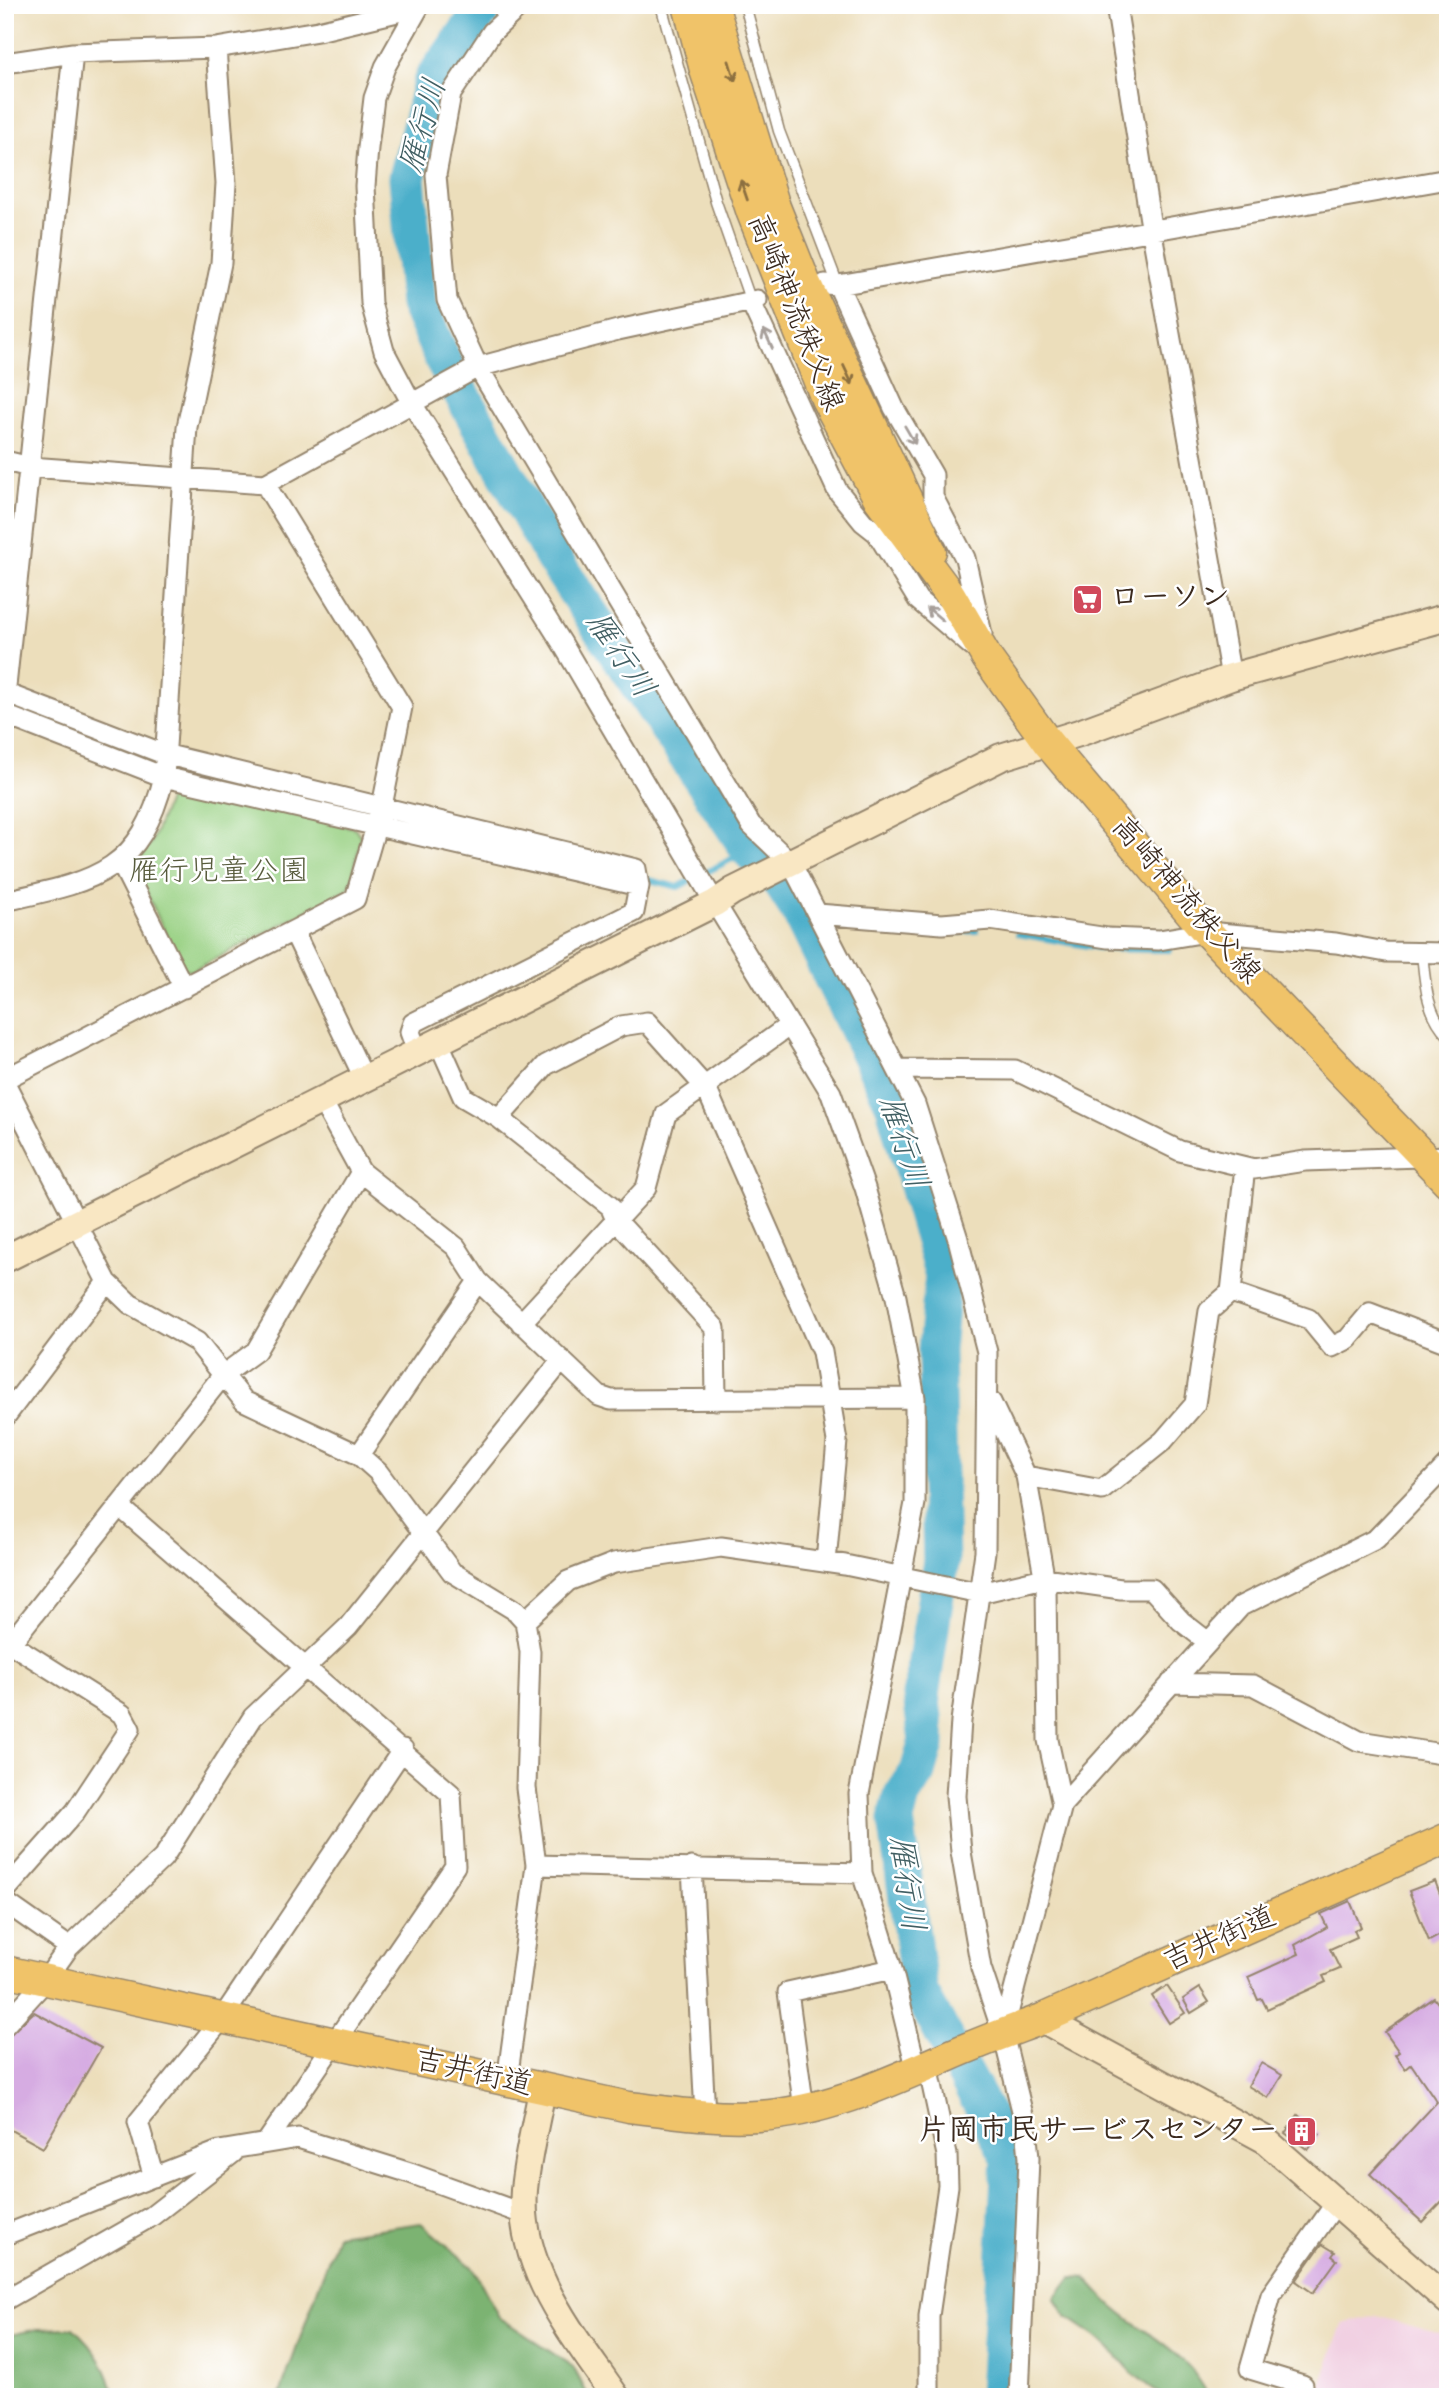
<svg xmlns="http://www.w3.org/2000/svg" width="1453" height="2402" font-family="'Indie Flower','Klee One',sans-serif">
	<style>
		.built { fill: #f1d0e2 }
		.green { fill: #9ad184; stroke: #6a7e51; stroke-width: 2 }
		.forest { fill: #7bb372; stroke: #5b6e48; stroke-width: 2 }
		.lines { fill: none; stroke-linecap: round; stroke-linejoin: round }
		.stream { stroke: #4bafca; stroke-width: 6 }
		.river { stroke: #4bafca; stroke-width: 37 }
		.building { fill: #d6ace2 }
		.lane-casing { stroke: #94846c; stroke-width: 13 }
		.street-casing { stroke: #94846c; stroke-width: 23 }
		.secondary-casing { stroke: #94846c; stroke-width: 30 }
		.primary-casing { stroke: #94846c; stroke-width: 33 }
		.lane { stroke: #fff; stroke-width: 10 }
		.street { stroke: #fff; stroke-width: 19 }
		.secondary { stroke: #f9e7c3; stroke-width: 26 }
		.primary { stroke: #f0c369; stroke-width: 30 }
		.oneway { stroke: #8c6f40 }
		.oneway2 { stroke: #a79f9a }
		.labels { text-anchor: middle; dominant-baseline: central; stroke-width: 5; stroke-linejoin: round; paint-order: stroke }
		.street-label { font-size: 30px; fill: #3b2a1e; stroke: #fff }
		.poi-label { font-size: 30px; font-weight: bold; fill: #3b2a1e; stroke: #fff; text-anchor: start }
		.park-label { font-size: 30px; fill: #585c3d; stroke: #fff }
		.water-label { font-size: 32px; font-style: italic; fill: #415f63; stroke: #fff }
	</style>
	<rect width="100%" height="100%" fill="#fff"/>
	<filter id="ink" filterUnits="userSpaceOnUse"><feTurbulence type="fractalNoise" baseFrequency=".0143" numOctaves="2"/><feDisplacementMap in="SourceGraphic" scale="14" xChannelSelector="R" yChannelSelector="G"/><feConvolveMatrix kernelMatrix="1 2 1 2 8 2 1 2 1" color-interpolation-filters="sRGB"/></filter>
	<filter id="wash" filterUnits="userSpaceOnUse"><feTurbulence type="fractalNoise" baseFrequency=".00686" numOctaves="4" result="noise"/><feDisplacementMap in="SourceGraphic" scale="28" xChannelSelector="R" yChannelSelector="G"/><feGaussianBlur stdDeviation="1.57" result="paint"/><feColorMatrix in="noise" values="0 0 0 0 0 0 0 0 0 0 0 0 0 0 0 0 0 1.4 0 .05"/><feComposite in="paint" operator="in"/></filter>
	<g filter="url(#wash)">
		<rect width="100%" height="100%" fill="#ecdebb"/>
		<path class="built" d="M1376,2316L1448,2336V2397H1317L1342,2324Z"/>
		<path class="green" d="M178,788L355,828L361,837L352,881L347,890L192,971L182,969L135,868L138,859L152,841L171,792Z"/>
		<path class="forest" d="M421,2223L473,2268L499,2317L573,2367L589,2397H279L337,2235Z
			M1071,2277L1086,2278C1095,2287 1103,2297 1113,2306C1151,2339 1185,2349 1209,2397H1164L1131,2372L1105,2343L1067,2317L1055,2298Z
			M73,2328C94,2347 109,2368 114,2397H5V2336L38,2329Z"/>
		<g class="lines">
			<path class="stream" d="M5,705L135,753
				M168,765L324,804
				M641,878L678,887L749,850
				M948,932L976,931
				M1018,934L1105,949L1170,950"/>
			<path class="river" d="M486,5L432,80L407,178L418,304L443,360L553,558L749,850L781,883L799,911L893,1103L943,1275L936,1350L941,1561L921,1695L927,1741L918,1772L902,1796L896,1820L920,1992L1010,2158L997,2397"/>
		</g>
		<g id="blocks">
			<path class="building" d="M1435,1881L1448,1915V1931L1429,1941L1409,1891Z
				M1350,1901L1361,1927L1354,1930L1357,1937L1330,1949L1340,1969L1323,1976L1326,1982L1267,2009L1262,1999L1258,2000L1248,1977L1299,1954L1295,1945L1327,1927L1321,1914Z
				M1167,1986L1185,2013L1169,2023L1152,1996Z
				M1200,1988L1209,2002L1191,2013L1183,1999Z
				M1434,1998L1448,2017V2195L1422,2222L1370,2174L1437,2102L1411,2064L1405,2069L1395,2055L1399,2052L1385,2032Z
				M34,2012L101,2048L43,2148L5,2127V2039Z
				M1261,2063L1282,2075L1268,2098L1248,2086Z
				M1298,2115L1320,2134L1308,2150L1285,2133Z
				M1322,2244L1335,2252L1332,2256L1337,2260L1313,2293L1296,2281Z"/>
		</g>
	</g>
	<g filter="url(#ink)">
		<use href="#blocks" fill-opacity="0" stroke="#94846c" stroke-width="2"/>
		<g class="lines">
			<defs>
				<path id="lane" d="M661,5L716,202L751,302
					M745,5L779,131L838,285
					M1422,953C1425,982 1426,1013 1448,1035"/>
				<path id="street" d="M420,5L385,67L374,98L368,148L365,186L371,303L384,351L411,402L562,643L715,903L831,1093L865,1188L896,1297L915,1398V1503L859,1794L862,1873L892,1969L917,2071
					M521,5L492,32L451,94L436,175L447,300L478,367L751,825L791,863L915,1104L958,1239L987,1352L985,1552L961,1721L956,1796L961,1852L981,1968L1003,2034L1026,2127L1029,2158L1019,2397
					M1116,5L1152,233L1231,677
					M5,63L73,53L216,48L318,31L418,7
					M825,284L838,285L1448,179
					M838,285L894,408L933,475V497L965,558L982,634
					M751,302L837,490L863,522L877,533L918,600L973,647
					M5,461L30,467L265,484L478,367L618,330L757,300
					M5,693L164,754L636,869L639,886L634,912L413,1023L410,1032L418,1054
					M5,696L73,53
					M5,715L164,777L639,886
					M120,861L184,988
					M5,901C93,881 140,874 164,777L187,427L221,263L226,183L216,48
					M818,914L942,924L990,920L1108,938L1159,940L1207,932L1336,943L1386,952L1448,953
					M294,932L365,1080
					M439,1043L463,1097L499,1118
					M899,1069L1015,1070L1180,1151L1254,1169L1305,1161L1448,1156
					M5,1079L355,899L382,806L402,707L265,484
					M5,1083L107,1282L130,1304L197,1342L244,1401L359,1455L378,1472L452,1572L516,1611L525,1621
					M322,1101L361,1172L456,1247L478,1281L599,1396L611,1400L915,1398
					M1231,1292L1309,1319L1332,1347L1348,1339L1370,1313L1448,1343
					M521,1323L646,1188L666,1114L790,1025
					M716,1400L715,1328L616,1220L610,1206L499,1118L546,1065L621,1026L647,1022L706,1088L822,1352L837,1441L826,1562
					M991,1402L1026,1476L1046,1587L1048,1740L1062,1805
					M5,1417L107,1282
					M359,1455L478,1281
					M1026,1476L1102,1490L1163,1441L1195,1404L1209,1311L1231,1292L1245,1167
					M119,1506L451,1794L455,1866L266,2143
					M5,1640L122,1714L130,1729L75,1812L5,1891
					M10,1644L223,1375L256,1351L361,1172
					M1171,1683L1253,1685L1359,1741L1448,1755
					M536,1865L862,1873
					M692,1867L705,2115
					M5,1902L69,1947
					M5,2025L45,1981L69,1947L163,1858L253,1717L348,1627L562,1360
					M1003,2033L1062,1805L1241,1606L1376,1539L1448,1464
					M928,2066L947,2155L948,2186L929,2316V2397
					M507,2081L536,1865L526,1788L530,1652L525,1621L568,1581L614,1563L721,1547L845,1565L980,1593L1044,1578L1121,1589H1152L1181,1621L1208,1642
					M804,2109L788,1992L892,1969
					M154,2177L138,2122L221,2020L403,1749
					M5,2235L219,2151L298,2138L410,2173L526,2215
					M5,2300L152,2216L233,2153
					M1300,2397L1303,2385L1250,2369L1271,2295L1336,2203"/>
				<path id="secondary" d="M5,1259L715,903L733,891L1001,757L1079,733L1231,677L1448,617
					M1042,2019L1264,2139L1448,2301
					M542,2090C536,2123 527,2157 524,2190C518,2270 574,2335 616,2397"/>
				<path id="primary" d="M688,5L705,70L752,213L826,399L879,499L951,596L987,658L1048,743L1207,932L1448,1182
					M713,5L775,207L806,284L931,551
					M5,1971L629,2107C672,2112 715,2119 758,2116C823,2112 883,2085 942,2059C974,2044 1008,2032 1042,2019L1448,1838"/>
			</defs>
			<use href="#lane" class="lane-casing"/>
			<use href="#street" class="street-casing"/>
			<use href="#secondary" class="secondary-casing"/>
			<use href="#primary" class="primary-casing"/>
			<use href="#lane" class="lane"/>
			<use href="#street" class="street"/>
			<use href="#secondary" class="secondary"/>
			<use href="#primary" class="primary"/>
		</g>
		<defs><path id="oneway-shaft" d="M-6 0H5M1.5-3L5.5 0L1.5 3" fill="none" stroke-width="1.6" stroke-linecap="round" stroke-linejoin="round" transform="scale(1.75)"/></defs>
		<g class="oneway">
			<use href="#oneway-shaft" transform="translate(732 71) rotate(73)"/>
			<use href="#oneway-shaft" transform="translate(744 190) rotate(-109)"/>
			<use href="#oneway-shaft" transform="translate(848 375) rotate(65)"/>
		</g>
		<g class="oneway2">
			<use href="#oneway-shaft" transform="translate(768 339) rotate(-115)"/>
			<use href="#oneway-shaft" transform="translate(910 435) rotate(60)"/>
			<use href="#oneway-shaft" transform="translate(935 614) rotate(-140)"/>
		</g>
	</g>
	<defs>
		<symbol id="supermarket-square" viewBox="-11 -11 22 22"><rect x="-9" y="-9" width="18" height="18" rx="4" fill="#d1495b" stroke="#fff"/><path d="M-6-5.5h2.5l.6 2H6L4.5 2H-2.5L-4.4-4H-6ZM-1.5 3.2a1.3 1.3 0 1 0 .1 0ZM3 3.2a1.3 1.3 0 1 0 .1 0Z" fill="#fff"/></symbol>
		<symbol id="building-square" viewBox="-11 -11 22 22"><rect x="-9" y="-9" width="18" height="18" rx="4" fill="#d1495b" stroke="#fff"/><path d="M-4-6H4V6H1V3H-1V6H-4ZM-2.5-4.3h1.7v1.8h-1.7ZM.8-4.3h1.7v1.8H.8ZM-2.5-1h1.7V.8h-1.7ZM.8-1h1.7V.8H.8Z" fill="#fff"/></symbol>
	</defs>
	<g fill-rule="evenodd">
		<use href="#supermarket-square" x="1070" y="582" width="35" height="35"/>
		<use href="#building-square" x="1284" y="2114" width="35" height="35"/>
	</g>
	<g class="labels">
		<g class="street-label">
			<text transform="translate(794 313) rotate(68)">高崎神流秩父線</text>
			<text transform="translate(1185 901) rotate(49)">高崎神流秩父線</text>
			<text transform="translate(1220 1940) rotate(-24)">吉井街道</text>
			<text transform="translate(473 2074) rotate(13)">吉井街道</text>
		</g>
		<g class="poi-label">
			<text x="1110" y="599">ローソン</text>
			<text x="1278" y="2132" text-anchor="end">片岡市民サービスセンター</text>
		</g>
		<g class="park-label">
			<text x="219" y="873">雁行児童公園</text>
		</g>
		<g class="water-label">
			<text transform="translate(425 126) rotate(-74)">雁行川</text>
			<text transform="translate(619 656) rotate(56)">雁行川</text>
			<text transform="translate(902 1143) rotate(72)">雁行川</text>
			<text transform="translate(905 1884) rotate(82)">雁行川</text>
		</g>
	</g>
	<rect width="1453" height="2402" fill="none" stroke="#fff" stroke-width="28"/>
</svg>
